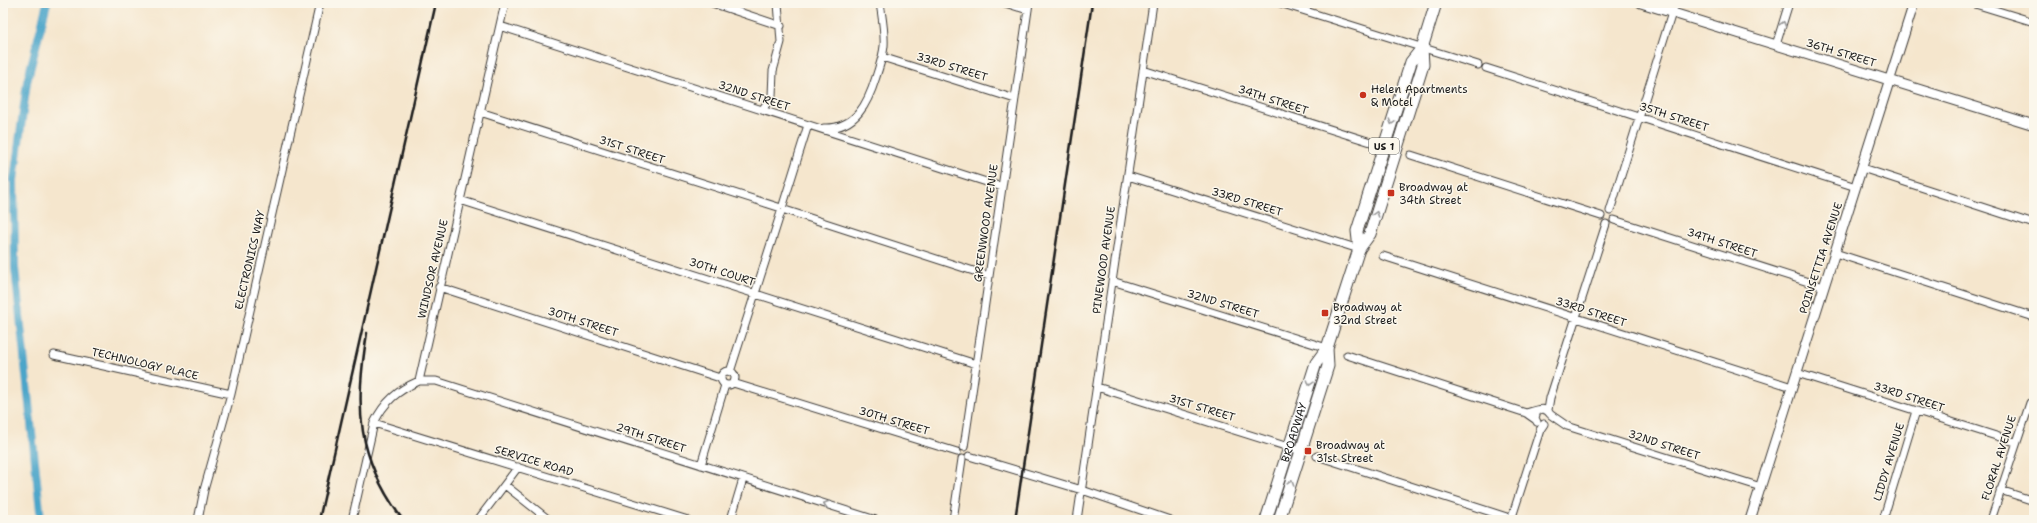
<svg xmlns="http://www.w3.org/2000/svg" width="2037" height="523" font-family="'Shantell Sans',sans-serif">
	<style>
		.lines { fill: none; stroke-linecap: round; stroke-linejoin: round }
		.canal { stroke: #4ba5c9; stroke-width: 8 }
		.street-casing { stroke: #3d3a37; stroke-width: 9 }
		.secondary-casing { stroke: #3d3a37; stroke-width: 11 }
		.primary-casing { stroke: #3d3a37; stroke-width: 13 }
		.street { stroke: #fff; stroke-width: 7 }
		.secondary { stroke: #fff; stroke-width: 9 }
		.primary { stroke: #fff; stroke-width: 11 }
		.rail { stroke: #1c1c1c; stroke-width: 2.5 }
		.oneway { stroke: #999 }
		.poi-dot { fill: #c8321e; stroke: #fbf7ec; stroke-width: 1.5 }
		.labels { text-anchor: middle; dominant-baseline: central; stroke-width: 3; stroke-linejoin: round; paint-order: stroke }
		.shield { fill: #fbf7ec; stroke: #5f5e5a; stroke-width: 1 }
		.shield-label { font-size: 10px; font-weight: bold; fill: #1c1c1c }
		.street-label { font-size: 11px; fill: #1c1c1c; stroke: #fbf7ec }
		.poi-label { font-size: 11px; fill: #1c1c1c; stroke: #fbf7ec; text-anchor: start }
	</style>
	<rect width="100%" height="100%" fill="#fbf7ec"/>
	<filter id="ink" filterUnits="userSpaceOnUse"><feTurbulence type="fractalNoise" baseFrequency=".025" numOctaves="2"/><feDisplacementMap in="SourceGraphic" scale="8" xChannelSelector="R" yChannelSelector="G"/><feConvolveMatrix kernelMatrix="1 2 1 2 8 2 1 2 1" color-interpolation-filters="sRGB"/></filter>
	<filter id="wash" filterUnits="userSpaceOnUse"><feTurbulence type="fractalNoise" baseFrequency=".012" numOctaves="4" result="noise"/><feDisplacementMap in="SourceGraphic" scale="16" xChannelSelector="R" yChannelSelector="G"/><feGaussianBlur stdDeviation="0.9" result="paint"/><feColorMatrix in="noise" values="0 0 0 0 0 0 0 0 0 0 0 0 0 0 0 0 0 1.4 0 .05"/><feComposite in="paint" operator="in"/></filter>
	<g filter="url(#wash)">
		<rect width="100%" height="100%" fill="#f5e6cd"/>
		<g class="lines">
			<path class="canal" d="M41,520L15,268L14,180L27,82L47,3"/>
		</g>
	</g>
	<g filter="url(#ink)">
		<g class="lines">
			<defs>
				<path id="street" d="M712,3L781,26
					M1005,3L1028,10
					M1280,3L1478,65
					M1972,3L2034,22
					M500,26L1002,187
					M1776,45L1789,3
					M882,57L1015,99
					M1486,68L1856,187
					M1143,70L1396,150
					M762,110L772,96L773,71L781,42L778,3
					M480,112L778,207
					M824,128C856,129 868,103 876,77C879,67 883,57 884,46C885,32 882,17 880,3
					M1411,155L1601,216
					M1862,168L2034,224
					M1128,176L1359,249
					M460,200L976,364
					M783,205L808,125
					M785,210L989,276
					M1610,211L1675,3
					M1614,220L1824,287
					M1835,253L2034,317
					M1383,256L1792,387
					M1112,281L1327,348
					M439,287L720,378
					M54,355L231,394
					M1347,355L1526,413L1536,420
					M721 378a7 7 0 1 1 14 0a7 7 0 1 1-14 0Z
					M730,372L781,212
					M1797,373L2015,442
					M419,381H436L876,520
					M733,383L957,452
					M1097,387L1301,451
					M1548,410L1550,398L1606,224
					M1537,411L1535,418L1537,422
					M1526,413C1535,411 1545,405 1550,414
					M1551,415L1567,426L1761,487
					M374,423L688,520
					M964,447L1029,3
					M969,456L1082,490L1170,520
					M1317,456L1516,520
					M701,465L725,385
					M505,485L549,520
					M2000,490L2034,501
					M732,516L743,479
					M198,520L204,490L231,394L320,3
					M352,520L374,423C384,402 398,390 419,381L505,3
					M478,520L518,467
					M953,520L962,459
					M1077,520L1153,3
					M1511,520L1540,430L1544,424
					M1883,520L1916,411
					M1991,520L2030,403L2034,404"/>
				<path id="secondary" d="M1641,3L2034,125
					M1750,520L1914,3"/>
				<g id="primary">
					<path d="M1359,249L1357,231L1411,62L1422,48"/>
					<path id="s1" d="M1266,520L1316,363L1327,348"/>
					<path d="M1279,520L1328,366L1327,348L1359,249L1370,234L1423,65L1422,48L1436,3"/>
				</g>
			</defs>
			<use href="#street" class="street-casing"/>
			<use href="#secondary" class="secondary-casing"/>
			<use href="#primary" class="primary-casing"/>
			<use href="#street" class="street"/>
			<use href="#secondary" class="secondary"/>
			<use href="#primary" class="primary"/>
			<path class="rail" d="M367,333C355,408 356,457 403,520
				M319,520L436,3
				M1015,520L1092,3"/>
		</g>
		<defs><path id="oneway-chevron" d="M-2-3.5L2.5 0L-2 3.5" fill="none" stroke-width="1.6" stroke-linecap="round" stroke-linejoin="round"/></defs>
		<g class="oneway">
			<use href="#oneway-chevron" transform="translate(1783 24) rotate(-73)"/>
			<use href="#oneway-chevron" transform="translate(1392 122) rotate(107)"/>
			<use href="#oneway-chevron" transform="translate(1376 214) rotate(-73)"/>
			<use href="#oneway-chevron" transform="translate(1310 383) rotate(108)"/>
			<use href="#oneway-chevron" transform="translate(1291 483) rotate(-72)"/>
			<use href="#oneway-chevron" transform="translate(826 504) rotate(-163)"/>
		</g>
	</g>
	<g class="poi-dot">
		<circle cx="1363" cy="95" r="4"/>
		<rect x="1387" y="189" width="8" height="8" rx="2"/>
		<rect x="1321" y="309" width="8" height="8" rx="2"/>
		<rect x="1304" y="447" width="8" height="8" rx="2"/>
	</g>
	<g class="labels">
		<rect class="shield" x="1369" y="138" width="30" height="16" rx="3"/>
		<g class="shield-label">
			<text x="1384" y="146">US 1</text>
		</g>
		<g class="street-label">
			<text transform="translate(1841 53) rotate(17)">36TH STREET</text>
			<text transform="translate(952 67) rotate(17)">33RD STREET</text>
			<text transform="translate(754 96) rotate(18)">32ND STREET</text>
			<text transform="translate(1273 100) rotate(18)">34TH STREET</text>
			<text transform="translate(1674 117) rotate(18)">35TH STREET</text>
			<text transform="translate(632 150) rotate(18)">31ST STREET</text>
			<text transform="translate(1247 202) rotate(17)">33RD STREET</text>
			<text transform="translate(986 223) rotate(-82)">GREENWOOD AVENUE</text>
			<text transform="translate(1722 243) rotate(18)">34TH STREET</text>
			<text transform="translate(1821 258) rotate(-72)">POINSETTIA AVENUE</text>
			<text transform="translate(250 260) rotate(-77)">ELECTRONICS WAY</text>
			<text transform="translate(1104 260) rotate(-82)">PINEWOOD AVENUE</text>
			<text transform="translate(433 269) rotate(-77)">WINDSOR AVENUE</text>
			<text transform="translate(722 272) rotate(18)">30TH COURT</text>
			<text transform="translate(1223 304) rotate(17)">32ND STREET</text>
			<text transform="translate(1591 312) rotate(18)">33RD STREET</text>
			<text transform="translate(583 322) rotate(18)">30TH STREET</text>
			<text transform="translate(145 364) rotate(13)">TECHNOLOGY PLACE</text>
			<text transform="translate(1909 397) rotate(18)">33RD STREET</text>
			<text transform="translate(1202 408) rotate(17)">31ST STREET</text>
			<text transform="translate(894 421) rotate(17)">30TH STREET</text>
			<text stroke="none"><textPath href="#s1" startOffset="92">BROADWAY</textPath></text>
			<text transform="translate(651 438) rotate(18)">29TH STREET</text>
			<text transform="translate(1664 445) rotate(18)">32ND STREET</text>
			<text transform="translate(1999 458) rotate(-72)">FLORAL AVENUE</text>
			<text transform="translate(534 461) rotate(17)">SERVICE ROAD</text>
			<text transform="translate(1889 462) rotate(-73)">LIDDY AVENUE</text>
		</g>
		<g class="poi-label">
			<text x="1371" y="89">Helen Apartments<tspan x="1371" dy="13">&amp; Motel</tspan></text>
			<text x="1399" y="187">Broadway at<tspan x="1399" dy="13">34th Street</tspan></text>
			<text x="1333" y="307">Broadway at<tspan x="1333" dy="13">32nd Street</tspan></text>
			<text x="1316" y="445">Broadway at<tspan x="1316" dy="13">31st Street</tspan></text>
		</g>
	</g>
	<rect width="2037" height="523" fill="none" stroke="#fbf7ec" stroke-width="16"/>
</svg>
